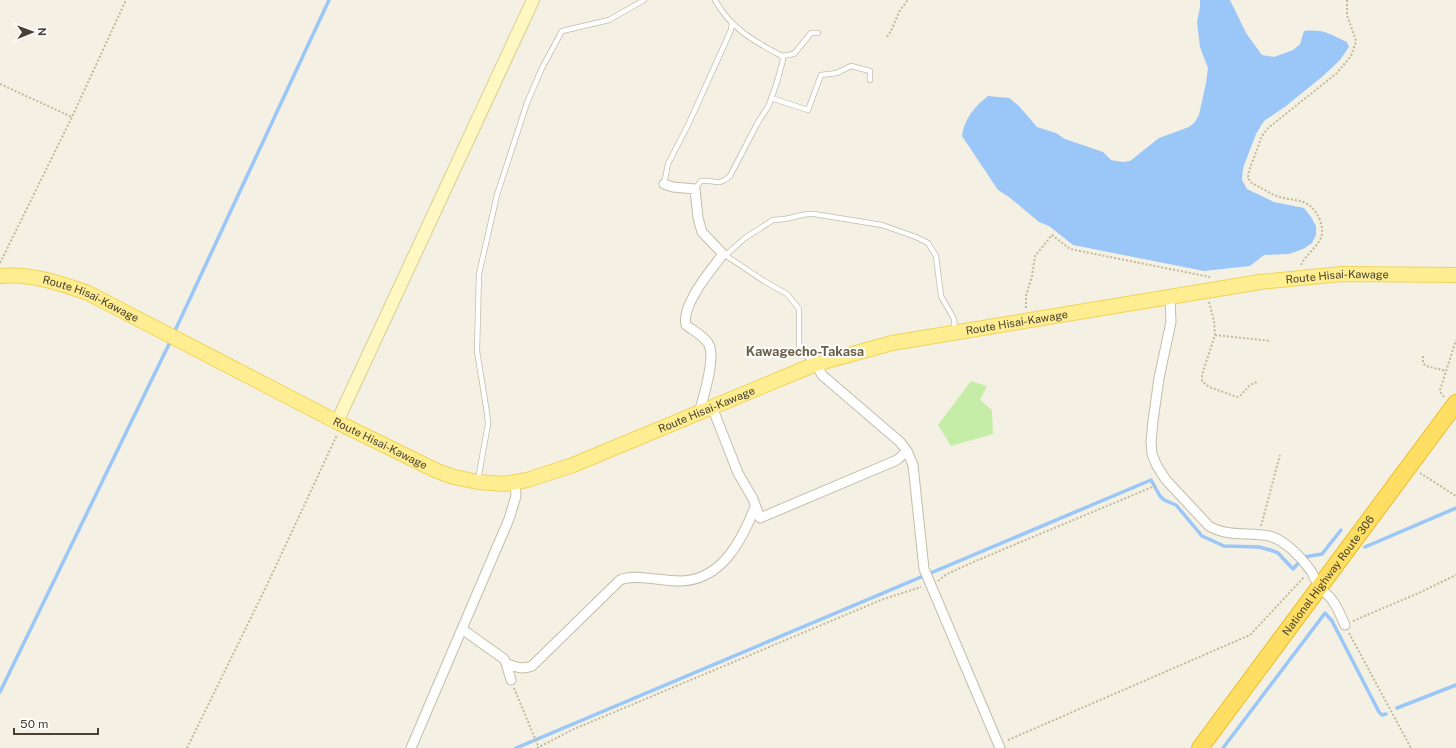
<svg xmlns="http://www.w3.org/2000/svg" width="1456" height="748" font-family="'Public Sans',sans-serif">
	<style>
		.green { fill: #c6eda8 }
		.water { fill: #9ac6f8 }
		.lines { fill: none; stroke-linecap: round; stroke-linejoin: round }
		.stream { stroke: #9ac6f8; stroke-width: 3.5 }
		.lane-casing { stroke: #c3bda9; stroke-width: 6 }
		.street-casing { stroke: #c3bda9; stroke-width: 11 }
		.secondary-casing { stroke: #d8ce8f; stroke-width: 14 }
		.primary-casing { stroke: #f0d457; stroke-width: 16 }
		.highway-casing { stroke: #edbc25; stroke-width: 18 }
		.path { stroke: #c4b996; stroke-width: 2; stroke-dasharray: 2 2; stroke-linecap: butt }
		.lane { stroke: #fff; stroke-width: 4.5 }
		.street { stroke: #fff; stroke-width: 9 }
		.secondary { stroke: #fff8c3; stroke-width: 12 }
		.primary { stroke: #ffed92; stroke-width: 14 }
		.highway { stroke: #ffde64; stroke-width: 16 }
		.labels { text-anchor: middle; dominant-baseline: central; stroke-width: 4; stroke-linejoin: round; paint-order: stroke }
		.street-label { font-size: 11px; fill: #474233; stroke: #fff }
		.quarter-label { font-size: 13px; font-weight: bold; fill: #6b6149; stroke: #fff }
	</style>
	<rect width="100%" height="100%" fill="#f4f1e4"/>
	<path class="green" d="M971,381L987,386L980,400L992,410L993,434L951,446L938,425Z"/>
	<path class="water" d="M1200,0H1230L1246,33L1262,55L1274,57L1293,50L1300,44L1304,31C1325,29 1328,34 1347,42L1349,47L1340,60L1323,76L1286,106L1264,121L1256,134L1243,168L1242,180L1247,189L1274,202L1304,208L1311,217L1316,226V235L1312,243L1303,249L1289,254L1264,255L1250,266L1204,271L1073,245L1049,226L1039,222L1009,197L998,190L962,136C964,119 975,106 988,96L1009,98L1019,106L1037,127L1056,133L1065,139L1103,152L1111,160L1123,162L1130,161L1159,138L1189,127L1195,122L1199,115L1206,83L1208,68L1200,47L1197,22L1200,7Z"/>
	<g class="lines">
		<path class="stream" d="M173,335L329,0
			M1365,547L1456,508
			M0,692L171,340
			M1397,708L1456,685
			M516,748L1151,480L1160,496L1164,500L1176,505L1202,536L1224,546L1259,547L1270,550L1278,553L1293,569L1304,557L1322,554L1341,530
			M1223,748L1325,613L1332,621L1379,712L1382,715L1386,714"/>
		<defs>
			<path id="lane" d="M715,0C730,28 755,42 782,56L794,54L811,33H818
				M771,98L808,110L821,75L837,73L851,66L870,71V80
				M664,184L668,164L689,123L731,30L732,23
				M695,189L701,181C713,179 719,187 730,176L757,124L769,105L777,82L783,60L782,56
				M725,255L764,281L787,294L799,309V351L814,362
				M726,255L745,238L773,220L785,219L807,214H814L882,225L916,237L928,243L936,256L941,296L954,319L955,331
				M478,480L488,424L487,413L477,351L479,274L497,195L527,103L542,68L562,31L609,20L644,0"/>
			<path id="street" d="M664,184L673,187L695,189L698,218L702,232L723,254C711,270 681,305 686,325C694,331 702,335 708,343C717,356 703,398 699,413
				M1170,298L1171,322L1159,378L1153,421L1151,442L1152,454L1157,466L1166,480L1209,526C1227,537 1249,532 1269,536C1284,539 1302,558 1311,571C1314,576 1316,582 1320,587C1323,592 1329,595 1332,600C1338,607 1341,617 1345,625
				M816,364L822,375L900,442L907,451L913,465L924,569L1000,748
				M712,407L738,473L753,499L760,518L897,460L907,451
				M462,629L504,659L506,663L511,680
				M506,663C515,667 523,670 532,666L620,580C630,575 645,578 656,579C664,580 673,581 681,581C722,580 742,540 755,507
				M411,748L509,519L516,496L515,482"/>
			<path id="secondary" d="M337,422L533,0"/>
			<g id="primary">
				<path id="s1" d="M0,276C30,273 60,283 88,293L337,422L437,471L454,477L478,482L504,484L527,480L573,465L816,364L892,343L1260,282L1342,274L1456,275"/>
			</g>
			<g id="highway">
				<path id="s2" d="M1200,748L1456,403"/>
			</g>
		</defs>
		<use href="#lane" class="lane-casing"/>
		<use href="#street" class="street-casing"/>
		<use href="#secondary" class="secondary-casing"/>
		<use href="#primary" class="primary-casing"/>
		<use href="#highway" class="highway-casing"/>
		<path class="path" d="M887,37L891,31L900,10L908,0
			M0,84L72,117
			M0,263L72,117L126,0
			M1301,265C1306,255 1316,248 1321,238C1323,232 1322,226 1320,220C1309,195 1294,203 1274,195C1266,191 1258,186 1250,182L1248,177L1249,171L1262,136L1268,128L1337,73L1351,56L1356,41L1347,15V0
			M1209,302L1214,321L1215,335L1202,375V381L1209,387L1237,397L1240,396L1249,386L1258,381
			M1026,308V296L1032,276L1035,256L1052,235L1070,249L1210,277
			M1215,335L1271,341
			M1423,356V363L1426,366L1446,371
			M1444,397L1441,393L1440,390L1456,340
			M1420,473L1456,496
			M1261,526L1280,455
			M938,581L947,574L978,560L1157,485
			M1353,621L1421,592L1456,575
			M1349,633L1411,748
			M514,688L539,748
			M1008,740L1250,635L1304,577
			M187,748L267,585L337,435
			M537,748L574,729L881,600L921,587"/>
		<use href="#lane" class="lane"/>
		<use href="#street" class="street"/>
		<use href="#secondary" class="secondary"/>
		<use href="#primary" class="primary"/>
		<use href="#highway" class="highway"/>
	</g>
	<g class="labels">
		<g class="street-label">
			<text stroke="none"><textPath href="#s1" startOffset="1415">Route Hisai-Kawage</textPath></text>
			<text stroke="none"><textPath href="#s1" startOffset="95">Route Hisai-Kawage</textPath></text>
			<text stroke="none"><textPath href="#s1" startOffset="1091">Route Hisai-Kawage</textPath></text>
			<text stroke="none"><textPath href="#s1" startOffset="767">Route Hisai-Kawage</textPath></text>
			<text stroke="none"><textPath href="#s1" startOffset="419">Route Hisai-Kawage</textPath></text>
			<text stroke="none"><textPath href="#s2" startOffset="215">National Highway Route 306</textPath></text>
		</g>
		<g class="quarter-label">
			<text x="805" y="351">Kawagecho-Takasa</text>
		</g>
	</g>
	<g transform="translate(32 32) rotate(89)" stroke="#ffffff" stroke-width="3" paint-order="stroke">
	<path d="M0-3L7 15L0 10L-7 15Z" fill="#474233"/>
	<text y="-6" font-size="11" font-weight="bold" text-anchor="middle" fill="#474233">N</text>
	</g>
	<path d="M14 728v6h84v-6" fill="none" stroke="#474233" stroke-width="2"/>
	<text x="20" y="728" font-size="12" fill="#474233" stroke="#ffffff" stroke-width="3" paint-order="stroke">50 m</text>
</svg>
